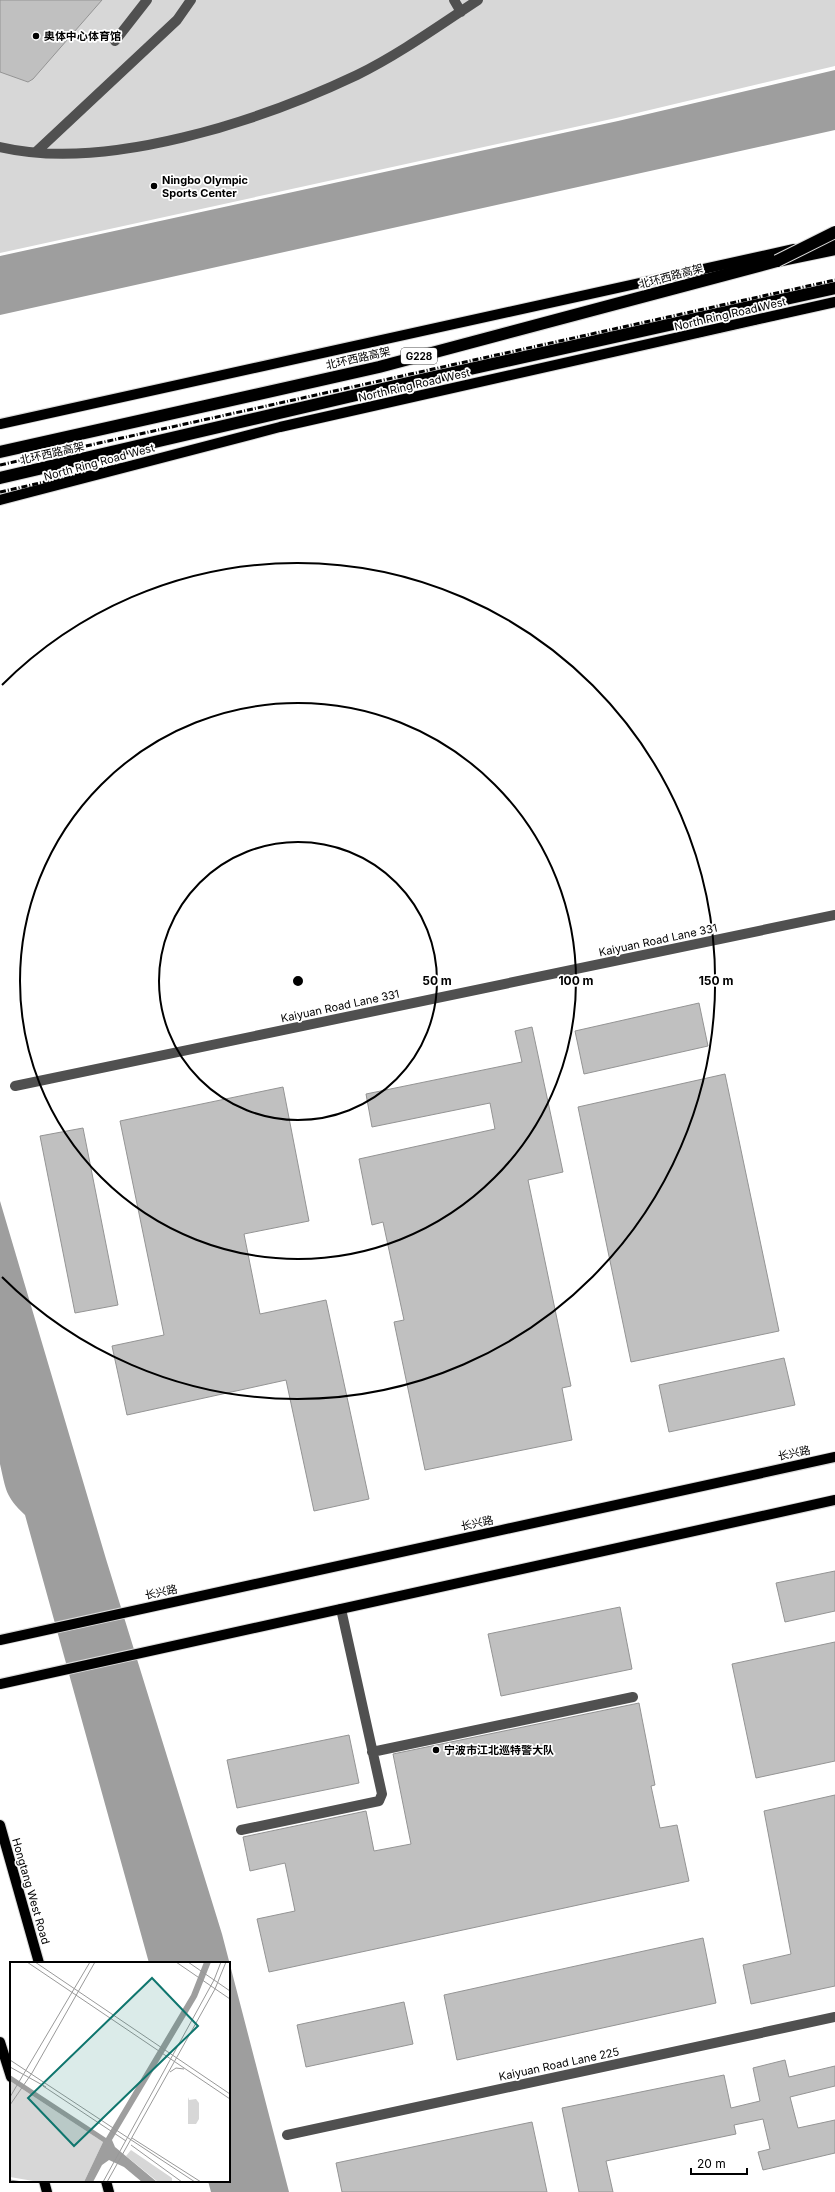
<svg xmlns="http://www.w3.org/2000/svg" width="835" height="2192" font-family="Inter,'Noto Sans SC',sans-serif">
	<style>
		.green { fill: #d7d7d7 }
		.water { fill: #9e9e9e }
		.building { fill: #c0c0c0; stroke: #949494 }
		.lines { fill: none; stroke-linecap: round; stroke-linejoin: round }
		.major-casing { stroke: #dbdbdb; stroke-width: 12 }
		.highway-casing { stroke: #dbdbdb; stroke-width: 14 }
		.minor { stroke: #505050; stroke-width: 10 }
		.major { stroke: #000; stroke-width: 10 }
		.highway { stroke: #000; stroke-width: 12 }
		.rail { stroke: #000; stroke-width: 3; stroke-dasharray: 6 2 1 2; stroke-linecap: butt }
		.highway-bridge-casing { stroke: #dbdbdb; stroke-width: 14; stroke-linecap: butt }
		.highway-bridge { stroke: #000; stroke-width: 12 }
		.ring { fill: none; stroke: #000; stroke-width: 2 }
		.poi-dot { fill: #000; stroke: #fff; stroke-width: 1.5 }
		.labels { text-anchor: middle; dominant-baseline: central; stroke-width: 3.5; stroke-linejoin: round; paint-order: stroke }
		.shield { fill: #fff; stroke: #4c4c4c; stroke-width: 1 }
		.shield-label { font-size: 10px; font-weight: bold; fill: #000 }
		.poi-label { font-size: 11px; font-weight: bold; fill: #000; stroke: #fff; text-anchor: start }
		.street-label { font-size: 11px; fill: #000; stroke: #fff }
		.inset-road { fill: none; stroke: #999; stroke-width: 1 }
		.view { fill: #0f766e; fill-opacity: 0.15; stroke: #0f766e; stroke-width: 2 }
		.inset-edge { fill: none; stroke: #000; stroke-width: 2 }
		.centre { fill: #000; stroke: #fff; stroke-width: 2 }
		.ring-label { font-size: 12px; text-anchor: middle; font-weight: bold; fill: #000; stroke: #fff; stroke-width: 3.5; stroke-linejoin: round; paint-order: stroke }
	</style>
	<rect width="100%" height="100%" fill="#fff"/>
	<path class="green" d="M0,0H835V66L616,118L0,253Z"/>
	<path class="water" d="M835,70V130L0,315V256L618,121Z
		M0,1201L106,1559L222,1934L289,2192H211L208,2181H229V1963H149L25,1515C5,1496 6,1490 0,1464Z"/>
	<path class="building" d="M0,0H102L33,79L28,82L0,72Z
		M699,1003L708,1046L584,1074L575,1031Z
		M532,1027L563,1172L528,1180L571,1386L562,1388L572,1440L425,1470L394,1322L404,1320L383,1222L372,1225L359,1159L495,1129L490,1103L372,1127L366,1094L522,1062L515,1031Z
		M725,1074L779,1331L631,1362L578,1107Z
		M283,1087L309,1221L244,1234L260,1314L326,1300L369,1499L314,1511L286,1380L127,1415L112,1346L164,1335L120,1121Z
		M83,1128L118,1305L75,1313L40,1136Z
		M784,1358L795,1405L669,1432L659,1385Z
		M835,1571V1611L785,1622L776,1583Z
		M620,1607L632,1669L501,1696L488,1634Z
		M835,1642V1761L756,1778L732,1664Z
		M639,1703L655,1785L651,1786L660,1828L677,1825L689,1881L269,1972L257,1919L295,1911L285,1863L250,1871L243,1837L366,1811L374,1851L411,1844L393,1754Z
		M349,1735L359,1783L237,1808L227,1760Z
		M835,1795V1986L751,2004L743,1965L791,1954L764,1811Z
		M703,1938L716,2003L457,2060L444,1995Z
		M404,2002L413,2044L306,2067L297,2025Z
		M785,2060L789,2077L835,2066V2086L790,2097L798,2128L835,2120V2153L763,2170L758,2152L770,2149L763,2119L734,2125L736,2134L606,2161L613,2192H579L562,2108L724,2075L731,2108L760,2101L753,2068Z
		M532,2122L547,2192H342L336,2163Z"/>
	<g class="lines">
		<defs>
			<path id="major" d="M817,244L835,240
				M0,424L794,249
				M0,500L280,427L835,302
				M0,1640L835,1457
				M0,1684L835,1500
				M0,1825L39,1963
				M0,2042L11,2077
				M44,2181L47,2192
				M106,2181L109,2192"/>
			<path id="highway" d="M0,452L379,367L777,261L835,249
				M0,478L425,379L835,288"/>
		</defs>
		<use href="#major" class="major-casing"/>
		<use href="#highway" class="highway-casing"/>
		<path class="minor" d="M454,0L461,12
			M115,41L147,0
			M0,147C107,172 260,121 357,75C398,55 440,25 478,0
			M36,152L177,20L191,0
			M15,1086L835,915
			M372,1752L633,1697
			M241,1830L379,1801L382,1794L341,1609
			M287,2135L835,2017"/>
		<use href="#major" class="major"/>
		<use href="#highway" class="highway"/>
		<path class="rail" d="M0,465L835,280
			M0,492L835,305"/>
		<defs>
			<path id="highway-bridge" d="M777,261L835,232"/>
		</defs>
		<use href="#highway-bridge" class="highway-bridge-casing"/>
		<use href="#highway-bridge" class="highway-bridge"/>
	</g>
	<g class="ring">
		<circle cx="298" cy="981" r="139"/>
		<circle cx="298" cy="981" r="278"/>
		<path d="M2 685A418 418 0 1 1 2 1277"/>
	</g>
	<g class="poi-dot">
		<circle cx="36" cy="36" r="4"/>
		<circle cx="154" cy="186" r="4"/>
		<circle cx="436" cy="1750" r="4"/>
	</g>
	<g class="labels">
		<rect class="shield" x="401" y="348" width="36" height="16" rx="3"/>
		<g class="shield-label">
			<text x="419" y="356">G228</text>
		</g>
		<g class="poi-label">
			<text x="44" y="36">奥体中心体育馆</text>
			<text x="162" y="180">Ningbo Olympic<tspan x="162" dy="13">Sports Center</tspan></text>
			<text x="444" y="1750">宁波市江北巡特警大队</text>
		</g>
		<g class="street-label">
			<text transform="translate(671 276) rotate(-15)">北环西路高架</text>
			<text transform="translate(730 314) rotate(-13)">North Ring Road West</text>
			<text transform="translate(358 358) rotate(-13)">北环西路高架</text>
			<text transform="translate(414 385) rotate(-13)">North Ring Road West</text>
			<text transform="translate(52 453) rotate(-13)">北环西路高架</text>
			<text transform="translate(99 462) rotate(-15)">North Ring Road West</text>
			<text transform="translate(658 940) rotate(-12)">Kaiyuan Road Lane 331</text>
			<text transform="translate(340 1006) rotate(-12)">Kaiyuan Road Lane 331</text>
			<text transform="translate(794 1453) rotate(-12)">长兴路</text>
			<text transform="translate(477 1523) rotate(-12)">长兴路</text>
			<text transform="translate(161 1592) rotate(-12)">长兴路</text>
			<text transform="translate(31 1891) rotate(74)">Hongtang West Road</text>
			<text transform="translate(559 2064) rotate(-12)">Kaiyuan Road Lane 225</text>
		</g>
	</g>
	<g transform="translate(10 1962)">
		<rect width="220" height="220" fill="#fff"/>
		<path d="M0,119L93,180L74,220H29L0,215ZM178,135L179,138L186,137L189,141V157L186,162H178ZM121,188L162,216V219L148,220L116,194Z" fill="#d7d7d7"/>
		<path d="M194,0H201L187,35L102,178L105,185L147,220H132L114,205L99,198L92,203L83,220H74L93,180L0,119V113L96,176L181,33Z" fill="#9e9e9e"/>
		<path class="inset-road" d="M17,0L220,137M25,0L220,132M166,0L220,37M178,0L220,29M0,98L185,220M0,105L36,125M160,110L166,106L174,107M33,124L116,179M0,135L80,0M0,143L22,111L85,0M122,176L191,220M121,183L172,220M0,218L12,220M93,220L204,18L211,0M97,220L205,27L216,0"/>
		<path class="view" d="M142,16L188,64L64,184L18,136Z"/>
		<rect width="220" height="220" class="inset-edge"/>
	</g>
	<circle cx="298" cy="981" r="6" class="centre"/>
	<g class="ring-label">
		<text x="437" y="985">50 m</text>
		<text x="576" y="985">100 m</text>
		<text x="716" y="985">150 m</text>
	</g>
	<path d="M691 2168v6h56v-6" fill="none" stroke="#000000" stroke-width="2"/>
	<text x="697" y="2168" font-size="12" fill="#000000" stroke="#ffffff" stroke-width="3" paint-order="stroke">20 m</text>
</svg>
